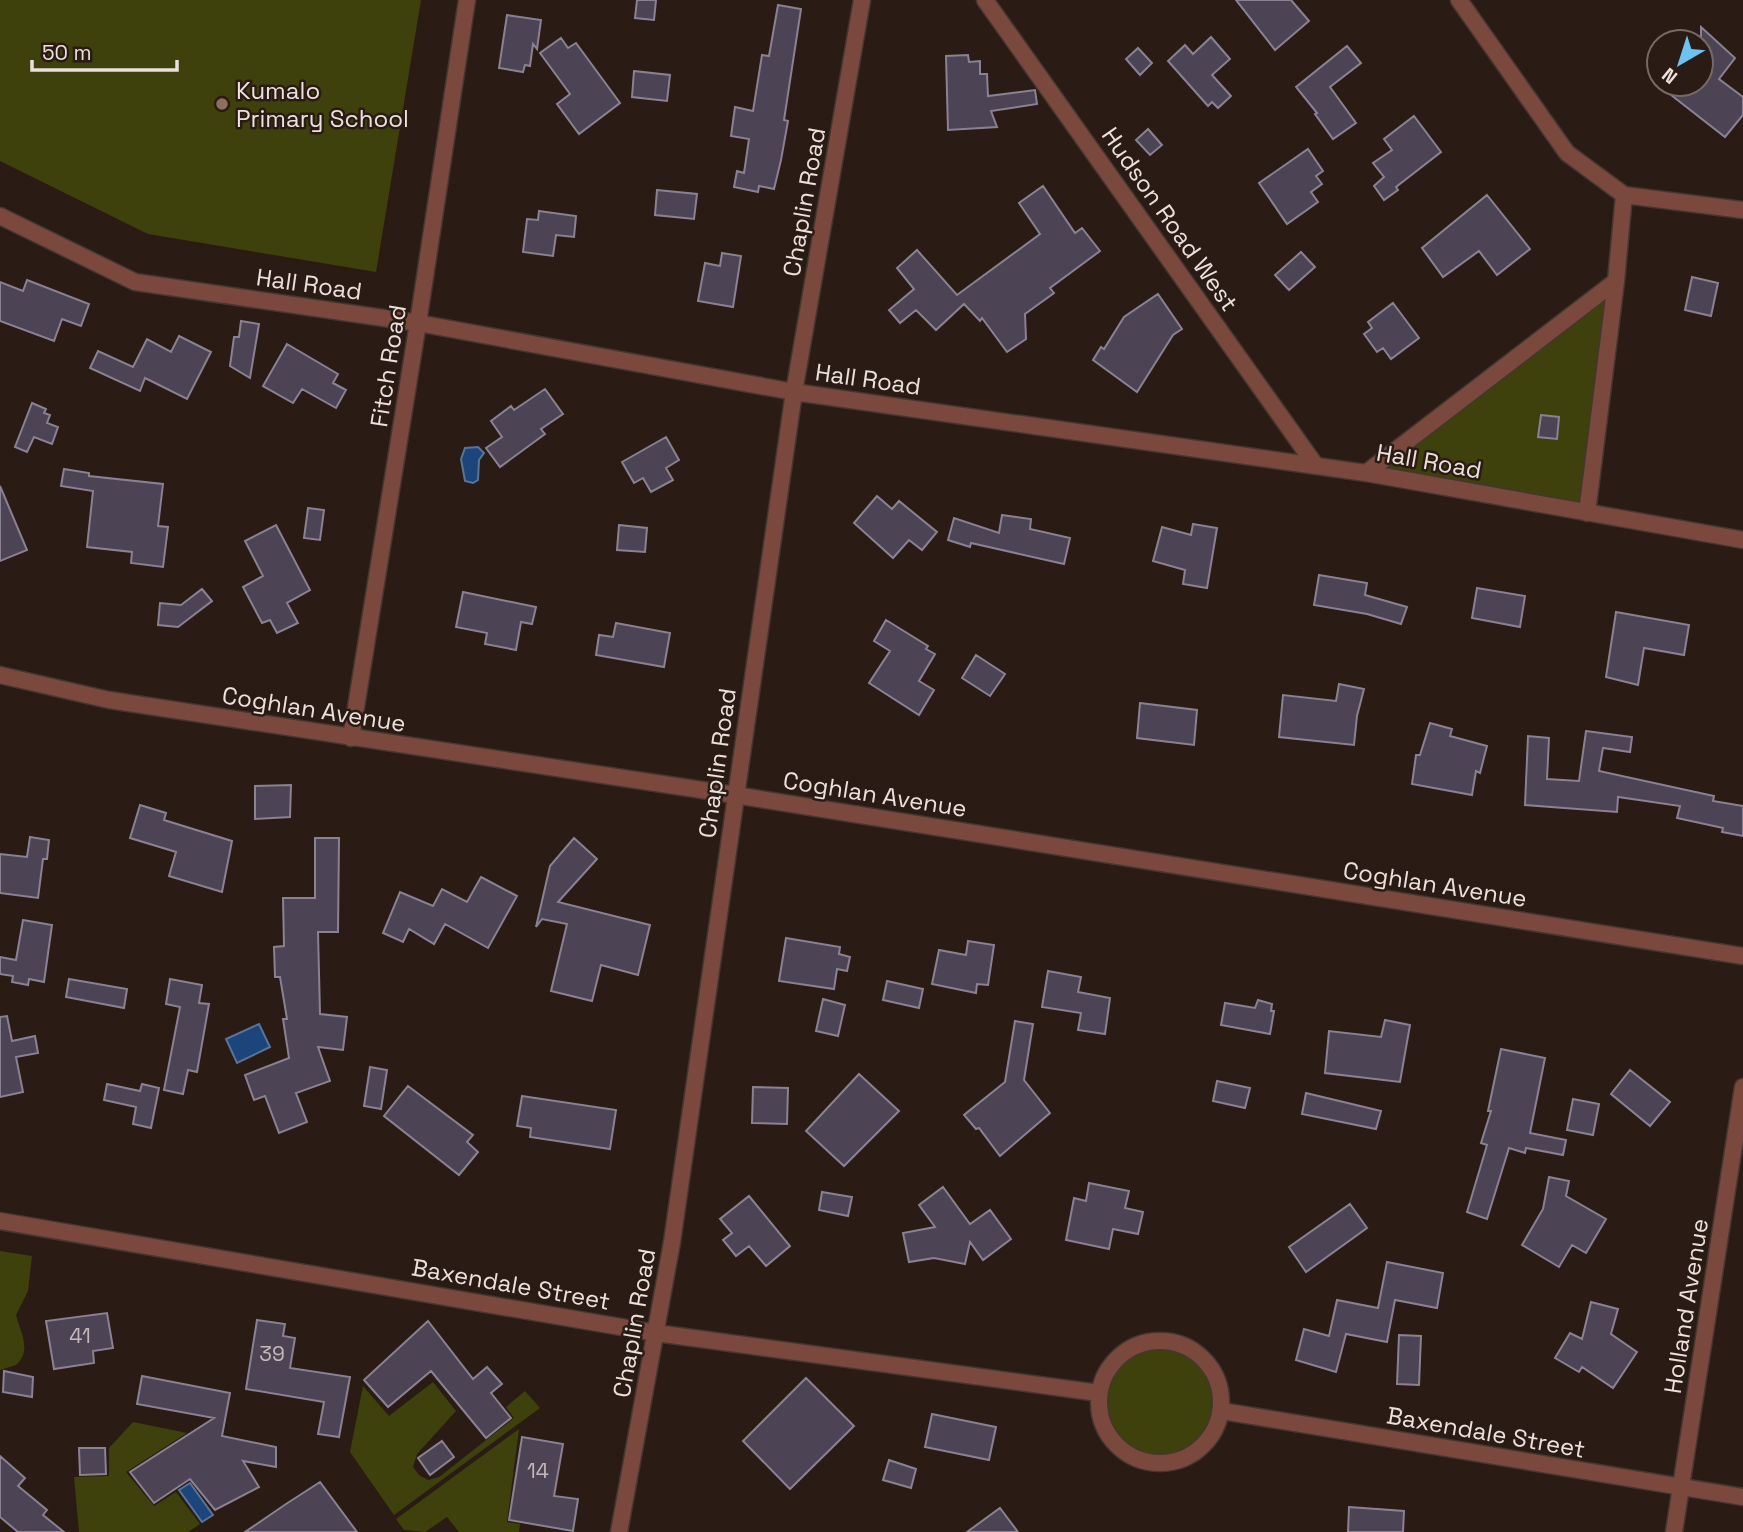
<svg xmlns="http://www.w3.org/2000/svg" width="1743" height="1532" font-family="'Space Grotesk',sans-serif">
	<style>
		.green { fill: #3e410b }
		.water { fill: #1c467b; stroke: #5a7498; stroke-width: 2 }
		.building { fill: #4c4454; stroke: #8a8192; stroke-width: 2 }
		.lines { fill: none; stroke-linecap: round; stroke-linejoin: round }
		.street-casing { stroke: #453730; stroke-width: 19 }
		.street { stroke: #7b483d; stroke-width: 16 }
		.education-dot { fill: #8d6e63; stroke: #2a1b14; stroke-width: 2.5 }
		.labels { text-anchor: middle; dominant-baseline: central; stroke-width: 5; stroke-linejoin: round; paint-order: stroke }
		.number-label { font-size: 21px; fill: #c3b9b9 }
		.poi-label { font-size: 24px; fill: #ebe0db; stroke: #2a1b14; text-anchor: start }
		.street-label { font-size: 24px; fill: #ebe0db; stroke: #2a1b14 }
	</style>
	<rect width="100%" height="100%" fill="#2a1b14"/>
	<path class="green" d="M0,0H421L376,272L148,234L0,161Z
		M1610,291L1583,508L1378,469Z
		M0,1251L32,1256L28,1291L16,1315C21,1334 32,1350 16,1365L0,1370Z
		M1100 1402a61 61 0 1 1 122 0a61 61 0 1 1-122 0Z
		M433,1382L456,1411L417,1454L413,1467L419,1475L428,1480L439,1477L514,1418L506,1407L525,1391L540,1408L394,1515L350,1452L363,1386L389,1416Z
		M133,1422L187,1433L126,1472L154,1506L176,1492L200,1524L188,1532H79L74,1477L109,1476V1448Z
		M519,1429L507,1522L520,1524L519,1532H459L447,1517L425,1532L404,1530L396,1519Z"/>
	<path class="water" d="M478,447L484,453L479,460L478,480L473,483L465,481L461,459L465,448Z
		M259,1024L270,1047L237,1063L226,1039Z
		M190,1483L213,1515L202,1522L179,1490Z"/>
	<path class="building" d="M637,0H656L654,20L635,18Z
		M1236,0H1291L1309,21L1275,50Z
		M778,5L801,9L784,120L788,121L781,160L774,189L759,186L758,192L734,187L737,171L744,173L749,139L731,136L735,107L753,111L762,55L769,56Z
		M507,15L541,20L537,49L533,44L530,66L525,65L523,72L499,68Z
		M1701,27L1735,58L1719,79L1743,97V115L1725,137L1657,84H1701Z
		M1211,37L1230,59L1212,75L1231,96L1218,108L1212,102L1208,106L1168,61L1185,45L1193,54Z
		M561,38L568,48L576,43L620,103L579,134L557,104L570,94L540,53Z
		M1347,46L1361,63L1330,87L1356,123L1333,139L1315,114L1317,113L1296,87Z
		M1138,48L1152,63L1140,75L1126,59Z
		M968,55L969,62L980,61V74H987L988,96L1035,90L1037,104L991,111L997,127L948,130L946,56Z
		M634,71L670,75L667,101L632,97Z
		M1414,116L1441,152L1396,187L1398,190L1384,200L1374,186L1384,177L1373,163L1392,150L1384,139Z
		M1148,129L1162,145L1150,155L1136,140Z
		M1308,149L1323,171L1316,176L1322,184L1311,192L1318,202L1287,224L1259,183Z
		M1043,186L1075,233L1082,228L1100,251L1050,288L1054,293L1025,314L1026,339L1007,352L982,318L980,321L964,304L936,330L916,310L900,323L889,310L914,289L897,268L917,250L957,295L1040,234L1019,203Z
		M657,190L697,194L694,219L655,215Z
		M1487,195L1530,249L1497,275L1479,251L1443,277L1422,248Z
		M539,211L576,216L574,237L556,235L553,256L523,252L527,219L538,220Z
		M1301,252L1315,267L1289,290L1275,275Z
		M722,253L741,256L733,307L698,301L705,263L720,266Z
		M1692,277L1718,283L1711,316L1685,310Z
		M27,280L89,304L81,326L62,319L54,341L0,321V282L23,291Z
		M1158,294L1182,329L1173,335L1137,392L1093,360L1101,347L1104,349L1124,317Z
		M1393,303L1419,338L1391,359L1383,348L1377,352L1364,334L1372,328L1368,322Z
		M241,321L259,324L250,378L230,366L234,337H239Z
		M179,336L211,352L187,399L145,378L140,391L90,368L98,351L133,367L147,339L171,352Z
		M287,344L338,374L333,383L346,390L336,408L302,389L293,403L263,386Z
		M545,389L563,414L541,429L545,434L500,467L486,448L502,437L491,421L511,406L514,410Z
		M32,403L46,409L44,413L50,415L47,423L58,427L52,444L34,437L27,452L15,447Z
		M1541,415L1559,417L1557,439L1538,437Z
		M666,437L679,460L666,468L673,480L651,492L643,478L634,483L622,462Z
		M64,469L89,473V476L163,484L158,526L168,527L163,567L131,563L132,552L87,547L93,491L61,486Z
		M0,486L27,550L0,561Z
		M877,496L892,509L899,501L937,532L922,550L909,540L893,558L854,523Z
		M308,508L324,510L320,540L304,538Z
		M1002,515L1031,519L1030,529L1070,538L1064,564L971,543L970,547L948,540L954,518L999,533Z
		M1193,524L1217,528L1207,588L1183,584L1185,570L1153,561L1162,527L1191,535Z
		M276,525L310,590L287,603L298,623L277,633L270,620L262,623L243,587L263,576L245,541Z
		M619,525L647,528L645,552L617,550Z
		M1319,575L1367,583L1365,595L1407,607L1401,624L1367,614L1314,605Z
		M1477,588L1525,596L1520,627L1472,618Z
		M202,589L212,601L178,627L158,625L160,603L181,605Z
		M463,592L536,607L532,624L521,622L516,650L485,644L487,633L456,627Z
		M1616,612L1689,625L1684,655L1644,648L1638,685L1606,677Z
		M886,620L928,646L926,649L935,654L919,681L934,690L919,715L869,683L890,651L874,641Z
		M616,623L670,633L664,667L596,655L599,635L613,637Z
		M976,655L1005,674L990,696L962,678Z
		M1339,684L1364,689L1357,716L1354,745L1279,737L1283,695L1336,701Z
		M1140,703L1197,710L1194,745L1137,738Z
		M1430,723L1452,729L1450,736L1487,746L1480,773L1476,771L1472,795L1412,784L1416,755H1420Z
		M1586,731L1632,737L1630,752L1603,748L1599,771L1714,796L1713,801L1743,806V836L1722,832L1723,828L1677,818L1680,806L1618,797L1617,812L1525,805L1528,736L1549,738L1547,779L1579,781Z
		M291,785L290,817L255,819V786Z
		M140,805L166,813L164,820L232,841L222,892L169,876L176,852L130,838Z
		M30,837L49,840L47,859H43L38,898L0,893V854L27,857Z
		M315,838H339L338,932H318L320,1014L347,1017L343,1050L318,1047L330,1081L296,1093L307,1122L279,1133L265,1096L254,1100L245,1075L289,1058L283,1019H287L280,977H275L274,947L284,946L283,898H315Z
		M574,838L597,859L558,902L650,925L638,975L601,965L592,1001L551,991L567,924L542,919L536,927L550,866Z
		M481,877L517,896L488,948L445,924L434,944L409,929L403,942L383,933L400,892L433,906L442,889L467,902Z
		M23,920L52,925L44,982L29,979L28,985L12,982L13,976L0,974V957L16,960Z
		M786,938L840,947L839,954L850,957L847,971L837,969L834,989L779,981Z
		M968,941L994,945L988,985L977,984L976,993L932,984L939,950L966,955Z
		M1048,971L1081,977L1078,992L1110,998L1105,1034L1078,1030L1081,1013L1042,1007Z
		M69,979L127,989L124,1008L66,997Z
		M170,979L202,985L199,1003L209,1004L197,1072L188,1070L183,1094L164,1090L180,1007L166,1004Z
		M887,981L923,989L919,1008L883,1000Z
		M823,999L845,1005L838,1036L816,1031Z
		M1258,1000L1272,1004L1271,1011H1274L1270,1034L1221,1025L1225,1003L1255,1008Z
		M7,1016L12,1041L35,1036L38,1053L16,1057L23,1092L0,1097V1017Z
		M1385,1020L1410,1025L1400,1082L1325,1073L1329,1031L1381,1037Z
		M1015,1021L1033,1024L1024,1080L1050,1113L1000,1156L979,1128L976,1129L964,1115L1005,1082Z
		M1501,1049L1545,1058L1530,1133L1566,1140L1563,1155L1526,1148L1525,1153L1509,1148L1487,1219L1467,1212L1487,1145L1481,1143L1491,1111H1488Z
		M370,1067L387,1070L381,1109L364,1106Z
		M1630,1070L1670,1102L1650,1126L1611,1094Z
		M859,1074L899,1111L844,1166L806,1131Z
		M1217,1081L1250,1088L1245,1108L1213,1101Z
		M107,1084L140,1091L142,1084L159,1088L151,1128L133,1124L136,1107L104,1100Z
		M408,1086L473,1135L467,1142L478,1152L459,1175L384,1116Z
		M753,1087L788,1088L787,1124L752,1123Z
		M1306,1093L1381,1111L1376,1129L1302,1114Z
		M522,1096L616,1110L610,1149L530,1137L531,1128L517,1126Z
		M1573,1099L1599,1104L1593,1135L1567,1130Z
		M1549,1177L1569,1181L1566,1196L1606,1219L1586,1253L1572,1245L1559,1267L1522,1245L1543,1209Z
		M1089,1183L1129,1191L1125,1208L1143,1212L1138,1234L1113,1229L1109,1249L1066,1240L1074,1198L1086,1201Z
		M943,1187L970,1224L990,1210L1011,1239L983,1260L970,1242L965,1264L934,1258L909,1262L903,1233L935,1227L919,1205Z
		M822,1192L852,1197L848,1216L819,1210Z
		M749,1196L790,1246L766,1266L749,1246L736,1256L723,1240L732,1233L720,1219Z
		M1350,1204L1367,1228L1306,1272L1289,1247Z
		M1387,1262L1443,1273L1437,1308L1395,1300L1387,1342L1346,1334L1336,1372L1296,1360L1304,1329L1329,1336L1337,1300L1378,1308Z
		M1591,1302L1618,1309L1611,1334L1637,1352L1613,1388L1582,1367L1579,1372L1555,1358L1570,1333L1582,1339Z
		M107,1313L113,1348L93,1351L94,1363L54,1369L46,1321Z
		M257,1320L285,1324L283,1336L295,1338L290,1368L350,1377L339,1437L318,1434L324,1402L246,1389Z
		M428,1321L473,1379L487,1367L502,1384L491,1393L511,1418L486,1438L431,1371L388,1407L364,1380Z
		M1399,1335L1421,1336L1419,1385L1397,1384Z
		M4,1371L33,1377L32,1397L3,1392Z
		M142,1376L230,1393L222,1436L276,1447V1467L243,1461L259,1487L215,1510L190,1479L154,1503L130,1472L214,1418L137,1404Z
		M806,1378L854,1426L790,1489L743,1441Z
		M932,1414L996,1427L989,1460L925,1447Z
		M522,1437L563,1444L554,1496L578,1499L573,1531L509,1520Z
		M442,1441L454,1457L430,1475L418,1458Z
		M79,1448H105L106,1474L80,1475Z
		M0,1456L25,1478L18,1486L47,1510L43,1515L64,1532H18L0,1517Z
		M889,1460L916,1469L911,1488L883,1480Z
		M320,1482L357,1532H245L286,1504Z
		M1349,1507L1404,1511L1403,1532H1348Z
		M1000,1508L1018,1532H967Z"/>
	<g class="lines">
		<defs>
			<path id="street" d="M985,0L1316,466
				M1459,0L1567,153L1624,195L1743,210
				M0,216L135,282L418,323L794,392L1366,473L1743,540
				M1366,473L1616,281
				M1587,513L1616,281L1624,195
				M0,675L109,700L735,795L1743,956
				M351,738L418,323L467,0
				M0,1221L656,1333L1099,1393
				M1099 1402a61 61 0 1 1 122 0a61 61 0 1 1-122 0Z
				M1222,1411L1743,1497
				M619,1532L672,1242L794,392L862,0
				M1674,1532L1743,1087"/>
		</defs>
		<use href="#street" class="street-casing"/>
		<use href="#street" class="street"/>
	</g>
	<circle class="education-dot" cx="222" cy="104" r="7"/>
	<g class="labels">
		<g class="number-label">
			<text x="80" y="1335">41</text>
			<text x="272" y="1353">39</text>
			<text x="538" y="1470">14</text>
		</g>
		<g class="poi-label">
			<text x="236" y="90">Kumalo<tspan x="236" dy="28">Primary School</tspan></text>
		</g>
		<g class="street-label">
			<text transform="translate(804 202) rotate(-80)">Chaplin Road</text>
			<text transform="translate(1170 219) rotate(55)">Hudson Road West</text>
			<text transform="translate(309 284) rotate(8)">Hall Road</text>
			<text transform="translate(388 366) rotate(-81)">Fitch Road</text>
			<text transform="translate(868 379) rotate(8)">Hall Road</text>
			<text transform="translate(1429 461) rotate(10)">Hall Road</text>
			<text transform="translate(314 709) rotate(9)">Coghlan Avenue</text>
			<text transform="translate(717 763) rotate(-82)">Chaplin Road</text>
			<text transform="translate(875 794) rotate(9)">Coghlan Avenue</text>
			<text transform="translate(1435 884) rotate(9)">Coghlan Avenue</text>
			<text transform="translate(511 1284) rotate(10)">Baxendale Street</text>
			<text transform="translate(1686 1306) rotate(-81)">Holland Avenue</text>
			<text transform="translate(634 1323) rotate(-80)">Chaplin Road</text>
			<text transform="translate(1486 1432) rotate(10)">Baxendale Street</text>
		</g>
	</g>
	<g transform="translate(1680 63) rotate(219)"><circle r="33" fill="#2a1b14" stroke="#776a64" stroke-width="2"/>
	<path d="M0-5L12 26L0 18L-12 26Z" fill="#6cc3f2"/>
	<text y="-10" font-size="19" font-weight="bold" text-anchor="middle" fill="#ebe0db">N</text>
	</g>
	<path d="M32 60v10h145v-10" fill="none" stroke="#ebe0db" stroke-width="3.5"/>
	<text x="42" y="60" font-size="21" fill="#ebe0db" stroke="#2a1b14" stroke-width="5" paint-order="stroke">50 m</text>
</svg>
